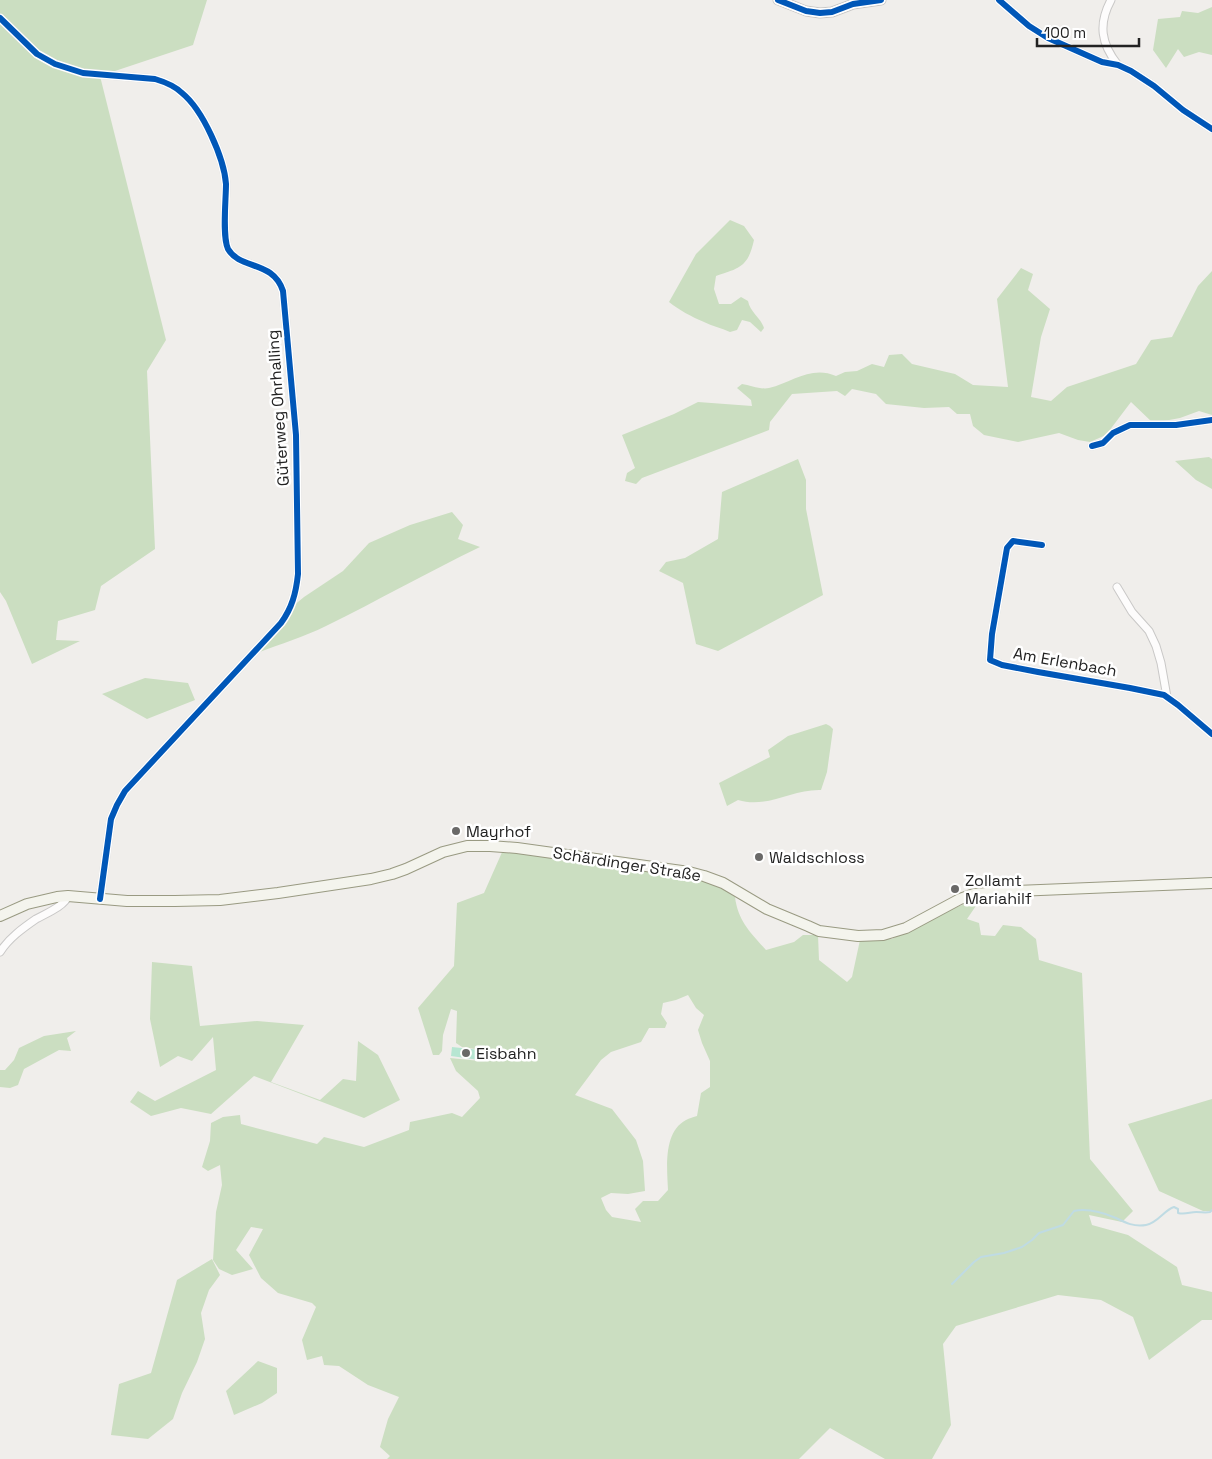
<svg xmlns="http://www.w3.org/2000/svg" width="1212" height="1459" font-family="'Space Grotesk',sans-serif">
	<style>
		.forest { fill: #cbdec1; fill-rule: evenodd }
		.pitch { fill: #b7e6d2 }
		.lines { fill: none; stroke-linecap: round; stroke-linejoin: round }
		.stream { stroke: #bfdbe3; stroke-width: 2 }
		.minor-casing { stroke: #c9c8c7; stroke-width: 9 }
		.tertiary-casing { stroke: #c9c8c7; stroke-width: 11 }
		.secondary-casing { stroke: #999a82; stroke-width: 12 }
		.minor { stroke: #fdfcfc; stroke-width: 7 }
		.tertiary { stroke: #fdfcfc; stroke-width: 9 }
		.secondary { stroke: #f4f4ed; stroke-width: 10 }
		.cycleway-casing { stroke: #fff; stroke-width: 9 }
		.cycleway { stroke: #0057b8; stroke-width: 6 }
		.poi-dot { fill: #6a6968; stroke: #fff; stroke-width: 2 }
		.labels { text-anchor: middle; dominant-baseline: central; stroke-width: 5; stroke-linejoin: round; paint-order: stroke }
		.street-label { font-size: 16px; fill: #222; stroke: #fff }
		.poi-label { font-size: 16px; fill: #222; stroke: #fff; text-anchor: start }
	</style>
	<rect width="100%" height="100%" fill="#f0eeeb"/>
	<path class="forest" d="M0,0H207L193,45L100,76L166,340L147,371L155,549L101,586L95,610L58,621L56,640L80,641L32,664L6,601L0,592Z
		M1212,7V55L1199,52L1184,57L1178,49L1166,68L1153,50L1158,19L1180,17L1182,11L1198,13Z
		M730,220L744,226L754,240C748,267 740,268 716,276L714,289L719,304H731L741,297L748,301C750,312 761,318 764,328L761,332L750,322L742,320L737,330L730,332C721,328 712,326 704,322C692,317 679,310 669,302L696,254Z
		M1021,268L1033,274L1028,290L1050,309L1041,337L1031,397L1051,401L1067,387L1136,364L1151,340L1172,337L1198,286L1212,271V415L1199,411L1180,418L1153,423L1131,402L1106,435L1090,442L1078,440L1059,433L1018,442L984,435L973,426L970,414H957L949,407L924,408L886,404L876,394L852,389L845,396L837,391L792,394L770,422L769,430L642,478L636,484L625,481L627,473L635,468L622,435L674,414L698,402L752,406L751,400L737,388L742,384C750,385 761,390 769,388C792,382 812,365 836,376L845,372L857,371L872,364L884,367L889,355L902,354L912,364L955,374L973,385L1008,387L997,299Z
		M1209,457L1212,459V489L1196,480L1175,461Z
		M798,459L806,480V509L823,595L718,651L696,644L683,583L659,571L666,562L685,558L718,539L722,492Z
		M452,512L463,525L458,539L480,547C428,572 377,601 326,626C304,637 280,644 257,653L287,611L304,597L343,571L369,543L410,525Z
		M145,678L188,683L195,700L147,719L102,694Z
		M826,724L830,726L833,729L827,772L821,790C792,789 767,809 738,800L727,806L719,783L770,757L768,750L788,736Z
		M503,850L709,880L735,897C738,921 750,932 766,950L794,942L803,935H818L819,960L847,982L852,977L860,940L892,939L932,917L982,897L967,919L979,923L981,935L995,936L1003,925L1021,927L1036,939L1039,960L1082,973L1090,1159L1133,1211L1122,1222L1089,1215L1092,1225L1128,1235L1177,1267L1182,1285L1212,1292V1320H1202L1149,1360L1133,1317L1101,1300L1058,1295L956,1326L943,1344L951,1425L932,1459H885L830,1428L799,1459H387L390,1456L380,1447L388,1419L399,1397L368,1385L339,1366L324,1365L322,1356L307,1360L302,1340L316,1307L312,1303L278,1293L261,1278L249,1255L263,1229L251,1227L236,1250L253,1269L232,1275L219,1269L213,1260L216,1212L222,1185L220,1165L208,1171L202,1167L210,1141L211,1123L223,1117L240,1115L241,1124L317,1144L324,1137L364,1147L409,1130L410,1122L452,1113L462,1117L480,1098L478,1091L456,1071L450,1058L480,1061L482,1050L462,1047L456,1043L457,1011L451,1009L443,1035L442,1051L439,1055H433L418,1008L454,966L457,903L484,893ZM688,995L696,1008L704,1015L698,1030L702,1043L710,1061V1087L701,1093L697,1116C694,1117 689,1118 686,1120C663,1132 667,1168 668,1190L658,1201H643L635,1209L641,1222L612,1217L606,1210L601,1198L611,1193L628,1194L645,1191L643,1161L636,1140L612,1109L575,1095L601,1060L611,1052L641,1042L649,1028H665L667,1023L661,1014L663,1003L676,1000Z
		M152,962L192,966L200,1026L257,1021L304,1025L271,1082L320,1100L343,1079L356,1081L358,1041L378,1055L400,1100L364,1118L254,1076L211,1114L181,1108L151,1116L130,1102L138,1091L155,1101L216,1070L213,1037L192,1061L178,1056L160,1067L150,1019Z
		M76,1031L67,1038L71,1051L59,1050L24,1069L18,1085L10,1088L0,1087V1070H5L14,1060L19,1048L44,1036Z
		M1212,1099V1211H1203L1159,1191L1128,1124Z
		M212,1259L220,1275L209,1290L201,1313L205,1339L197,1362L182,1393L173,1419L148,1439L111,1435L119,1384L151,1373L177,1280Z
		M258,1361L277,1368V1393L262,1403L234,1415L226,1391Z"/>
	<path class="pitch" d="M452,1047L480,1050L479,1060L451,1056Z"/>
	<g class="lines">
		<path class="stream" d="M952,1284L974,1262L981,1257L1004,1253L1022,1247L1032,1240L1039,1233L1063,1225L1074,1211C1088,1208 1104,1213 1116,1218C1126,1223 1134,1227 1146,1225C1158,1223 1164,1210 1174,1207L1178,1209V1213C1185,1215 1190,1212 1196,1212C1202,1212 1205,1213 1210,1212L1212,1210"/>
		<defs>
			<path id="minor" d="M999,0L1029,26L1048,38L1102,62L1118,65L1131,71L1154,86L1183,110L1212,129
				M1111,0C1098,24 1101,44 1118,65
				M0,18L37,54L55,64L83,73L155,79C165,82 175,86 182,93C203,110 224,158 226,184C226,200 222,236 228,249C240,270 273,260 283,291L296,435L298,574C296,593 292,608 281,623L125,791L117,805L111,819L100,899
				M1092,446L1103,443L1113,433L1130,425H1176L1212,420
				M1042,545L1013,541L1007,548L992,634L990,660L1002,665L1038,672L1130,688L1164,695L1178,705L1212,734
				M1117,587L1132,612L1149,631L1156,646L1161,663L1167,697
				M0,952C9,938 23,928 36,919C45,914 65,906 68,896"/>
			<path id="tertiary" d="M778,0L806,11L820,13L832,12L853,4L881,0"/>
			<path id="secondary" d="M0,916L27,904L57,897L68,896L127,901H175L220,900L278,893L371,879L392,874L406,869L443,852L467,846H490L517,848L689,872L704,876L723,883L767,909L808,926L819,931L858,936L883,935L906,928L960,899L974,894L1014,891L1212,883"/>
		</defs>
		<use href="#minor" class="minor-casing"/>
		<use href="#tertiary" class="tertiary-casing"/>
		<use href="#secondary" class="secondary-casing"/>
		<use href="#minor" class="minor"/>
		<use href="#tertiary" class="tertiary"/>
		<use href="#secondary" class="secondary"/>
		<defs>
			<path id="cycleway" d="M778,0L806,11L820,13L832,12L853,4L881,0
				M999,0L1029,26L1048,38L1102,62L1118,65L1131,71L1154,86L1183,110L1212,129
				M0,18L37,54L55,64L83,73L155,79C165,82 175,86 182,93C203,110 224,158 226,184C226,200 222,236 228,249C240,270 273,260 283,291L296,435L298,574C296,593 292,608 281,623L125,791L117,805L111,819L100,899
				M1092,446L1103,443L1113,433L1130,425H1176L1212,420
				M1042,545L1013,541L1007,548L992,634L990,660L1002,665L1038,672L1130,688L1164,695L1178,705L1212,734"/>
		</defs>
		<use href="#cycleway" class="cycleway-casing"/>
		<use href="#cycleway" class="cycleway"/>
	</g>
	<g class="poi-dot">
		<circle cx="456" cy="831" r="5"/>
		<circle cx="759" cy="857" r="5"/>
		<circle cx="955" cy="889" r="5"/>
		<circle cx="466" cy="1053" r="5"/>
	</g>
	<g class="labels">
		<g class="street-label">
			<text transform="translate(278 408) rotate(-94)">Güterweg Ohrhalling</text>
			<text transform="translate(1065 662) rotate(10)">Am Erlenbach</text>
			<text transform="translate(627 864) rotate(9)">Schärdinger Straße</text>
		</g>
		<g class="poi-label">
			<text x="466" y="831">Mayrhof</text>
			<text x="769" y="857">Waldschloss</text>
			<text x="965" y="880">Zollamt<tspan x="965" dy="18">Mariahilf</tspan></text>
			<text x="476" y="1053">Eisbahn</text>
		</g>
	</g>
	<path d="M1037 38v8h102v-8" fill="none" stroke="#222222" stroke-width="2.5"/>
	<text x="1044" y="38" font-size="15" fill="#222222" stroke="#ffffff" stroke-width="4" paint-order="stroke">100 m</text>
</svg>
